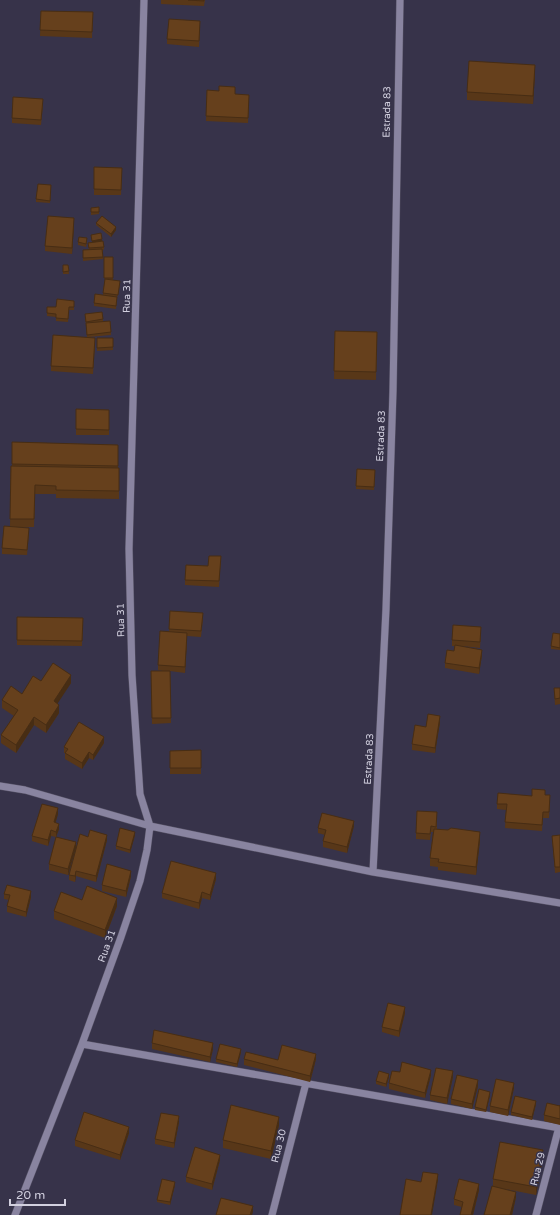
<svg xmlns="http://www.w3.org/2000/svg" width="560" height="1215" font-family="'Varela Round',sans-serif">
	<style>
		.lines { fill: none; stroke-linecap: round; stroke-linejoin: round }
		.minor-casing { stroke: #555164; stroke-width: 8 }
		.minor { stroke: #8984a0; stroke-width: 7 }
		.wall { fill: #583718 }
		.shaded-wall { fill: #472d14 }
		.building { fill: #66401c; stroke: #472d14 }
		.labels { text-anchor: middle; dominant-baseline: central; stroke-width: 3; stroke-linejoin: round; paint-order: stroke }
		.street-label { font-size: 10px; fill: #d2d0df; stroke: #37334a }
	</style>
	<rect width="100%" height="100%" fill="#37334a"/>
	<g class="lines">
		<defs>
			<path id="minor" d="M0,786L25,790L150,826L373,872L560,903
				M373,872L386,609L393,391L400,0
				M82,1044L560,1128
				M15,1215L82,1044L121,937L140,881L147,850L150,826L140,794L132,675L129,549L144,0
				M272,1215L306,1083
				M536,1215L559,1127"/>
		</defs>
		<use href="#minor" class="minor-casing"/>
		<use href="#minor" class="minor"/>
	</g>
	<path class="wall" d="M161,0H205L204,6L161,4Z
		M41,11L93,12L92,38L40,36Z
		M200,27L199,47L167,44V39Z
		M535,73L533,104L467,100V92Z
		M207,90L235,94L249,100L248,123L206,121Z
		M43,105L41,125L12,123V118Z
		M94,167L122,168L121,195H94Z
		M51,188L50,203L36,202V199Z
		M99,207V214L91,215V208Z
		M96,223L116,230L111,237L96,225Z
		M74,224L72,254L45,251V246Z
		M91,235L102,241L104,247V249L103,250V259L83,261V250H89L88,243L92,242Z
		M87,241L86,247L78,245V242Z
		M104,257H113V280L120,284L117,298L116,309L94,306V303L103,295L105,281Z
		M63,265H68L69,274H63Z
		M74,301V310H69L68,322L56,321V317L47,316V307H56Z
		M85,314L103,319V322L110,321L111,335L89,337L95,343L93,374L51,371V366L87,337Z
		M335,331L377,332L376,380L334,379Z
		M97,338H113V350L97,351Z
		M76,409L109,410V435H76Z
		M12,442L118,445V468H119V499L56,498V494H35L34,527H10L11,466H12Z
		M357,469L375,470L374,490L356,489Z
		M29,533L27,555L2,554V548Z
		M221,556L219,587L185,585V580L208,566Z
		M170,611L203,619L201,637L187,636L185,673L170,671L171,723L152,724L151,671H163L158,670V665L169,632Z
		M17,617L83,618L82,646L17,645Z
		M481,633L480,648L462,646L482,655L479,674L445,668V663L454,651L455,646H452V640Z
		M560,634V650L551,649V646Z
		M41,681L71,683L57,703L59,713L46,733L34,725L16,753L1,743V735L14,716L2,708V700L22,694Z
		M554,688H560V704L555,705Z
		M440,722L435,753L412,750V744L426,727Z
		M104,743L93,760L89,758L82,769L65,759V753H64V747Z
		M201,750V774H170V751Z
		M545,795L550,801L549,818H543L542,831L505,828L506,810L497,809V804L532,796Z
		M58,814L55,823L59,829L56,837L76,842L68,875L49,870V864L56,837L51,836L48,846L32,841V836Z
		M437,818V829L480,840L476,875L438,870V867L430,866V858L433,832H431L430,840L416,839V833Z
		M354,826L347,853L323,847V841L325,835L318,833V828Z
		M135,835L130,853L116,849V846Z
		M560,835V872L555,873L552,836Z
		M88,837L107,840L96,882L76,876L75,882L69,880V875Z
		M131,876L126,897L102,891V885Z
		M216,879L210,900L202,898L199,909L162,898V893Z
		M4,894L31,897L26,917L7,912V906L9,900L4,899Z
		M82,900L117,906L105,938L54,919V911Z
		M405,1013L399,1037L382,1032V1027Z
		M152,1043L213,1049L210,1062L152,1049Z
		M241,1052L237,1067L216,1062V1059Z
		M244,1059L278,1060L316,1059L310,1082L244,1065Z
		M400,1072L431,1075L425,1098L389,1089V1083Z
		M389,1077L386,1087L376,1084V1081Z
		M453,1077L447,1104L430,1100V1095Z
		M478,1086L472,1109L451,1104V1099Z
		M514,1088L508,1116L490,1112V1106Z
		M490,1095L486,1112L475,1110V1107Z
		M536,1104L532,1120L511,1115V1112Z
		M560,1105V1125L544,1121V1115L560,1106Z
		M179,1122L174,1148L155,1144V1139Z
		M279,1125L271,1159L223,1148V1140Z
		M129,1133L120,1160L75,1146V1140Z
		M543,1159L536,1195L505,1189L516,1197L512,1215H484L493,1186V1179Z
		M220,1160L212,1190L186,1182V1177Z
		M175,1185L170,1205L157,1202V1200Z
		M479,1190L473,1215H460L462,1207L454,1205V1199Z"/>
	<path class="shaded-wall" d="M535,65V73L533,104V96Z
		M74,218V224L72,254V248Z
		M116,227V230L111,237V234Z
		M102,239V242L92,244V241Z
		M187,633V639L185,673V667Z
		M482,650V655L479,674V668Z
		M71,675V683L54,709V701Z
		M59,705V713L46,733V725Z
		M440,716V722L435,753V748Z
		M34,717V725L16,753V745Z
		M104,737V743L93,760V755Z
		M89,752V758L82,769V763Z
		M58,808V814L54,828V822Z
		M354,821V826L347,853V847Z
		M59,824V829L56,837V832Z
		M51,830V836L48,846V840Z
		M135,832V835L130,853V850Z
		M480,832V840L476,875V867Z
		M107,835V840L96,882V876Z
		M76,842V848L68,875V869Z
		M76,871V876L75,882V876Z
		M131,871V876L126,897V891Z
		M216,873V879L210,900V895Z
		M31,891V897L26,917V912Z
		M202,892V898L199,909V903Z
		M117,898V906L105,938V930Z
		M405,1007V1013L399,1037V1031Z
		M213,1043V1049L210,1062V1057Z
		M241,1049V1052L237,1067V1064Z
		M316,1054V1059L310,1082V1076Z
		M431,1070V1075L425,1098V1093Z
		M453,1071V1077L447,1104V1098Z
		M389,1074V1077L386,1087V1084Z
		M478,1080V1086L472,1109V1104Z
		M514,1083V1088L508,1116V1110Z
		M490,1092V1095L486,1112V1110Z
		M536,1101V1104L532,1120V1117Z
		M179,1116V1122L174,1148V1143Z
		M279,1117V1125L271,1159V1151Z
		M129,1127V1133L120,1160V1155Z
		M543,1150V1159L536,1195V1187Z
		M220,1155V1160L212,1190V1184Z
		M438,1174V1180L432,1215H431Z
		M175,1182V1185L170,1205V1202Z
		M479,1184V1190L473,1215H471Z
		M516,1192V1197L512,1215H510Z
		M253,1206V1212L252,1215H250Z"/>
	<path class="building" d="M188,0H204V1Z
		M41,11L93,12L92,32L40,30Z
		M169,19L200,21L199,41L167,39Z
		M469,61L535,65L533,96L467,92Z
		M219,86L235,87V94L249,95L248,118L206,116L207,90L219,91Z
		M13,97L43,99L41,120L12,118Z
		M94,167L122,168L121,190L94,189Z
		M38,184L51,185L50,201L36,199Z
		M99,207V212H91V208Z
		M48,216L74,218L72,248L45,246Z
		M102,216L116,227L111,234L96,223Z
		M101,233L102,239L92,241L91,235Z
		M79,237L87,238L86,244L78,242Z
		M103,241L104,247L89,248L88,243Z
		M102,249L103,257L83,258V250Z
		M104,257H113V278H104Z
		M63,265H68L69,271L63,272Z
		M105,279L120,281L118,295L103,293Z
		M95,294L117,297L116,306L94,303Z
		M57,299L74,301V307H69L68,319L56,318V314L47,313V307H56Z
		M102,312L103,319L86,322L85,314Z
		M110,321L111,332L87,335L86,323Z
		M335,331L377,332L376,372L334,371Z
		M53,335L95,338L93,368L51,366Z
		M97,338H113V347L97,348Z
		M76,409L109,410V430L76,429Z
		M12,442L118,445V466L12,464Z
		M11,466L119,468V491L56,490V486L35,485L34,519H10Z
		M357,469L375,470L374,487L356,486Z
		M4,526L29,528L27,550L2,548Z
		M209,556H221L219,581L185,580L186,565L208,566Z
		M170,611L203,613L201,631L169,629Z
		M17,617L83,618L82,641L17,640Z
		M453,625L481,627L480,642L452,640Z
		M160,631L187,633L185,667L158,665Z
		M553,633L560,634V648L551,646Z
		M455,645L482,650L479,668L445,663L447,650L454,651Z
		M53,663L71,675L54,701L59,705L46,725L34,717L16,745L1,735L18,710L2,700L11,686L22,694L33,676L41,681Z
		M151,671H170L171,718H152Z
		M554,688H560V698L555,699Z
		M428,714L440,716L435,748L412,744L415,725L426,727Z
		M79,722L104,737L93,755L89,752L82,763L65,753L68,749L64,747Z
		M201,750V768H170V751Z
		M532,789L545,790V795H550L549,812H543L542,825L505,822L507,804H497L498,793L532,796Z
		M42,804L58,808L54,822L59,824L56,832L51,830L48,840L32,836Z
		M417,811L437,812L436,827L431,826L430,834L416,833Z
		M322,813L354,821L347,847L323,841L326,830L318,828Z
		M120,828L135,832L130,850L116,846Z
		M451,828L480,832L476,867L438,862L439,859L430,858L434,829L448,830Z
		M90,830L107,835L96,876L76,871L75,876L69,875L80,834L88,837Z
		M560,835V867H555L552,836Z
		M56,837L76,842L68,869L49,864Z
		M171,861L216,873L210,895L202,892L199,903L162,893Z
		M107,864L131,871L126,891L102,885Z
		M7,885L31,891L26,912L7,906L10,895L4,894Z
		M87,886L117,898L105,930L54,911L61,892L82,900Z
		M388,1003L405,1007L399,1031L382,1027Z
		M154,1030L213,1043L210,1057L152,1043Z
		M220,1044L241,1049L237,1064L216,1059Z
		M282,1045L316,1054L310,1076L244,1059L246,1052L278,1060Z
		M402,1062L431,1070L425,1093L389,1083L392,1071L400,1072Z
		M436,1068L453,1071L447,1098L430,1095Z
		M379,1071L389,1074L386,1084L376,1081Z
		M457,1075L478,1080L472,1104L451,1099Z
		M496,1079L514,1083L508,1110L490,1106Z
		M479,1089L490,1092L486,1110L475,1107Z
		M515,1096L536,1101L532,1117L511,1112Z
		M547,1103L560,1106V1105V1119L544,1115Z
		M231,1105L279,1117L271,1151L223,1140Z
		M84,1112L129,1127L120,1155L75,1140Z
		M161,1113L179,1116L174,1143L155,1139Z
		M500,1142L543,1150L536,1187L493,1179Z
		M195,1147L220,1155L212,1184L186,1177Z
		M423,1172L438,1174L431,1215H400L406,1179L421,1182Z
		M162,1179L175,1182L170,1202L157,1200Z
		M459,1179L479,1184L471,1215H460L463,1202L454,1199Z
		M492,1186L516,1192L510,1215H484Z
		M221,1198L253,1206L250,1215H216Z"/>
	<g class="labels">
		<g class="street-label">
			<text transform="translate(387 112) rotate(-89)">Estrada 83</text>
			<text transform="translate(127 296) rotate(-89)">Rua 31</text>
			<text transform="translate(381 436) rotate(-88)">Estrada 83</text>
			<text transform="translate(121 620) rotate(-91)">Rua 31</text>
			<text transform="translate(369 759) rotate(-87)">Estrada 83</text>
			<text transform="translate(107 946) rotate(-70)">Rua 31</text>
			<text transform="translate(279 1146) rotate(-76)">Rua 30</text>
			<text transform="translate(538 1169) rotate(-76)">Rua 29</text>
		</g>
	</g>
	<path d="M10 1199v6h55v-6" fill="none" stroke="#d2d0df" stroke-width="2"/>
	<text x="16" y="1199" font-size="12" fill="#d2d0df" stroke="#37334a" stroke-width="3" paint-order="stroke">20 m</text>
</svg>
